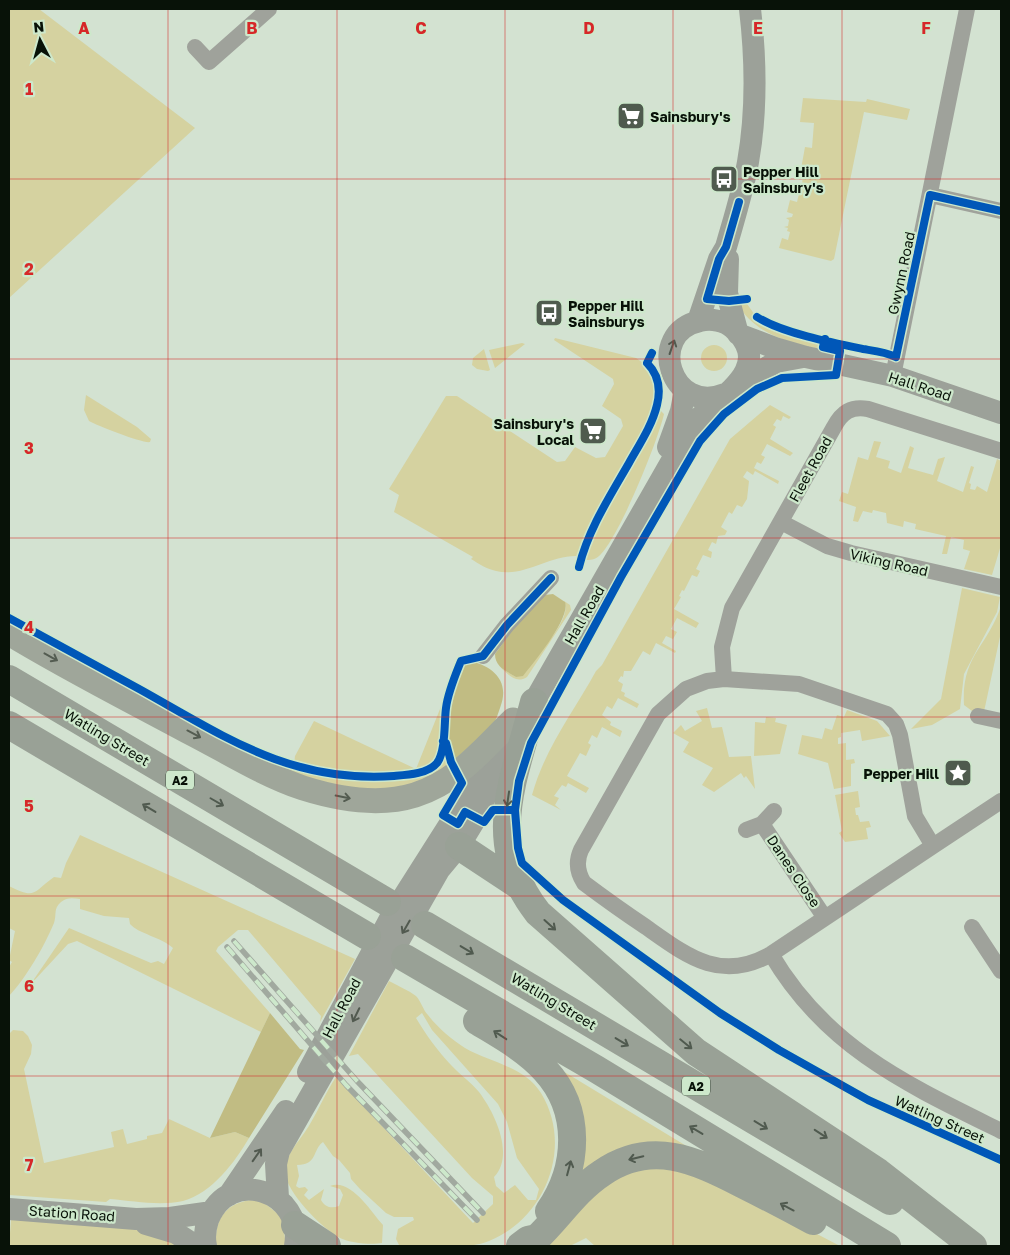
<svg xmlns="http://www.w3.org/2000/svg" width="1010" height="1255" font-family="'Golos Text',sans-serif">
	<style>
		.green { fill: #d5d2a0; fill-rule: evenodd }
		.forest { fill: #c1bc83 }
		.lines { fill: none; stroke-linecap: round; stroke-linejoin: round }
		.street { stroke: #9fa29b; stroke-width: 16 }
		.secondary { stroke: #9ca199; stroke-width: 22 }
		.primary { stroke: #9fa69a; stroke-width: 25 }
		.highway { stroke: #99a196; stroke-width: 28 }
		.rail-casing { stroke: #a1a99f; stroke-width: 5.5 }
		.rail { stroke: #cde8cb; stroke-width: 4; stroke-dasharray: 11; stroke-linecap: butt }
		.cycleway-casing { stroke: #cde8cb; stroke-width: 11 }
		.cycleway { stroke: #0057b8; stroke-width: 8 }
		.oneway { stroke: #525a50 }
		.oneway2 { stroke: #545c51 }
		.oneway3 { stroke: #505a4f }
		.grid { fill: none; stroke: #d62828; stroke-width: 1; stroke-opacity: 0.55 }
		.labels { text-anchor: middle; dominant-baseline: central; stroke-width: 4.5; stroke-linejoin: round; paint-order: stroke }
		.shield { fill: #cde8cb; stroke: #435242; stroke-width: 1 }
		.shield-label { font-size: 12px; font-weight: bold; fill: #081208 }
		.poi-label { font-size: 14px; font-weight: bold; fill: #081208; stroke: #cde8cb; text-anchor: start }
		.street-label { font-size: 14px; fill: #081208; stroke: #cde8cb }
		.grid-label { font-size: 16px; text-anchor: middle; font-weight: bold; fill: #d62828; stroke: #cde8cb; stroke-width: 4.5; stroke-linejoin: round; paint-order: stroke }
	</style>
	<rect width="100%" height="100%" fill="#d3e2d1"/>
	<path class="green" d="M9,9H39L195,128L9,298Z
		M803,98L866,102L867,99L910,109L907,120L864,112L834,259L831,261L779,248L782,238L788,240L790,232L787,231L788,228L784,227L788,226L789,220L786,218L792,217L793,214L787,212L790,200L797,202L799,194L791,192L792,188H802L803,169H801L805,147L812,148L814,123L800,122Z
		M745,301L757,318L755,321C773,335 799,338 820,343L819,349C784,341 755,334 736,302Z
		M555,338L636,358L646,365L655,378L654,412L642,439L587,534L579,556C550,554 524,578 496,571C487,569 479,564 471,559L473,557L394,512L399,495L389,489L446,396H457L557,462L565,461L575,447L596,458L605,457L623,426L621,419L602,406L614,384L613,379L554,340Z
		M522,343L525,344L495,368L489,350Z
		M701 358a13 13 0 1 1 26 0a13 13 0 1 1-26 0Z
		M484,349L490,370L488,371L477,369L472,365L473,358Z
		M86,395L137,427L151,439L150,442C144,444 98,426 89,421L84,410Z
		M770,405L791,417L789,419L783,416L781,421L777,419L773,425L776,427L770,439L793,453L790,456L767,444L761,455L765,457L761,464L757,462L754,468L779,481L778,484L755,471L753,475L747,471L743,477L749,481L747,499L742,507L737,505L732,514L729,512L721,527L727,531L725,535L718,536L716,544L712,542L708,550L712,552L711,558L703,555L696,569L700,571L697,577L692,575L684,591L682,590L679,596L681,597L674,609L699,623L696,628L677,618L671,629L677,632L673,639L666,636L662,643L676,651L675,653L656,643L650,655L643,651L631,671H624L623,677L621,676L618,681L623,684L621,691L625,693L624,696L639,704L637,708L618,698L612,709L607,706L602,715L611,722L610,725L622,731L620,737L602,727L597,738L592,735L588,743L591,745L586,756L580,753L567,776L589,788L586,793L568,783L566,787L562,785L554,796L559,798L555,805L561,810L532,795C545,748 573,713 596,671L602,665L730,439Z
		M658,408L664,414C658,441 618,540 599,556C595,560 590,560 585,560L590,536L645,437Z
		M874,441L881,442L876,457L890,461L888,468L901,473L910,446L914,448L908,468L933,475L938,459L945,457L937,481L963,492L971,466L974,467L969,483L971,484L970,489L975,490L977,486L987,492L997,459L1001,461V545L992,575L964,569L970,551L963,549L964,540L951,537L947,554H942L946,536L915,529L916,524L904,521L903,527L887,523L886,513L873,510L872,513L863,511L858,522L853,521L856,507L839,501L842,492L848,494L858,457L868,460Z
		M962,588L1000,597L997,612L964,674L960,709L932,725L911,729L941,699Z
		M564,601L570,605L571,610L527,677C516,684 509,675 501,668L516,677C528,664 575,619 564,601Z
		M1001,606V632L985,707L983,714L972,711L964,705C961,656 988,646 1001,606Z
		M452,679C450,688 446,699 445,709C443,725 446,747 436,761C418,788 321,772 294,764L295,756L314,721L416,769Z
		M707,708L712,728L722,727L729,757L751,756L755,789L746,776L744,778L741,773L714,792L702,785L713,768L683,752L689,742L673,733L681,725L685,731L702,721L696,711Z
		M847,710L877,721L890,736L862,741L860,730L841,733V737L838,738V744L846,743V760L854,759L855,763L851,764V786L834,789L828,763L798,754L802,735L822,739L825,728L832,730L837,715L844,717Z
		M766,717L776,718L775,722L787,725L780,754L754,756L755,722L765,723Z
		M444,758L449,759L452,769L432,784L343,792L267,762C284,763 299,770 316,773C345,779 423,788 441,759Z
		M858,791L860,807L855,808L856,815H858L860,822L869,821L871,827L866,828L868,839L845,842L839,833L842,831L835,795Z
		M80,835L355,959L320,1022L321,1016L248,930H238L218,947L216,951L270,1013L261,1032L77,941L68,944L30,985L69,928L151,963L158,961L164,964L173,948C161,937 139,934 130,924L129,918L104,916L80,909V899C73,898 67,897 61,902C53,909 57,914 54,923C44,947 26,978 9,996V967L12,962L9,960L15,931L9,928V886C36,900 33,892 54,877L61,878L66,863Z
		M389,981C398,986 408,990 416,996C421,1001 423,1010 428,1015C437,1027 452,1040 465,1048C491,1063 524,1066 541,1093C574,1147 545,1219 489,1241C472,1248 454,1246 436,1246C425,1246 409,1249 399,1245L396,1239L398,1229L414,1220L413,1217H394L386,1213L360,1189L351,1179L350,1173L339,1160L333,1156L323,1142C312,1150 318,1165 297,1165L299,1176L296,1186L299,1188L305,1187L308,1190L304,1195L309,1200L324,1189L321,1200C325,1207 331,1209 339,1206L343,1195L340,1189L330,1186C351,1178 371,1212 383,1225L382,1243C371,1245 350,1243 340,1238C323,1229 285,1192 285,1171C286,1152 301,1140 310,1124C319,1109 326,1092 336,1077L473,1223L493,1204V1196L472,1178L358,1054L349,1056ZM422,1013L432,1030L498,1104L507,1122L517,1158L539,1189L536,1200H528L515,1185L504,1193L496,1186L494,1177C515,1155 495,1113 479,1092C471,1082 460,1075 451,1065C438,1051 426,1035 416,1018Z
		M13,1030L23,1031L28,1036L32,1045L31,1054L24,1069L44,1163L114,1147L111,1132L123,1129L127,1144L147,1139V1136L162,1133L169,1119L210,1138L235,1132L249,1138C235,1162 212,1193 183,1201C160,1206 133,1201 110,1199L106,1202L9,1195V1034Z
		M548,1062L721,1167L706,1161L572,1173Z
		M677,1167L771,1210L840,1246H595L586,1238L570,1246H535L596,1189L630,1170Z
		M250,1200L263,1202L282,1217L286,1246H216C215,1220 223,1205 250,1200Z
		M11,1220L127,1225L186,1246H9Z"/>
	<path class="forest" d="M553,594L565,602C571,618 533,663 523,676L516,677C506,671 495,667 495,654L519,621L545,595Z
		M466,660C492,665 511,680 500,708C498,713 497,719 494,722C482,736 467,748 454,761L444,740L447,708L462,661Z
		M270,1013L300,1049L304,1050L249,1138L235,1132L210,1138Z"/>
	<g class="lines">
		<path class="street" d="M195,47L209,62L269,9
			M930,195L1001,211
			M893,376L967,9
			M781,522L827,546L851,553L1001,587
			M483,656L507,625L551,578
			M724,679L799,684L887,714L896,724L900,735L915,816L933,846L771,954C721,983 687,956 646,927C625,913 604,898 584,883C577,872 576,861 581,850L658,714L686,689L707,681Z
			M724,679L722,647L732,608L834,427C842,412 851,406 868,409L1001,451
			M978,716L1001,721
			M762,824L825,918
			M746,830L762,824L774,811
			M933,846L1001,801
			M972,927L1001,971
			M771,954C826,1048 908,1085 1001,1131"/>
		<path class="secondary" d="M728,259L727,293L738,334
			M698,321L719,259L726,247C734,219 743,191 748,162C757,111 756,60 750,9
			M738,334L775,348L806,357L893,376L1001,413
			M739,384L776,362L803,357
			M668,447L681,411L685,391
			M308,1072L392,915L491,759
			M229,1195L286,1111
			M278,1198L276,1164L279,1151L439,870L459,846L476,818L499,765L534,702L686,436C691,429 696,421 702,415C726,393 774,365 733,328C725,321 711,318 700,321C645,333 671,416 725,394
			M9,1209L136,1219L170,1218L212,1212
			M146,1224L176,1233L196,1246
			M206,1246C204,1237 205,1229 208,1220C228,1166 305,1190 295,1246"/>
		<path class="primary" d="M9,633C68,669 130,700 191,733C228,752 264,775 303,788C338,799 380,806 415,795C458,781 482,750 513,720"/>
		<path class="highway" d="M9,679L387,902
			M534,702C515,778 482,842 538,913L696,1052L878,1172L973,1246
			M9,725L367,936
			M459,846L521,887
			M425,925L890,1201
			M405,958L596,1069L887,1246
			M477,1021C500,1035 526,1049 545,1070C582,1110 579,1168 549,1211
			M295,1225L327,1246
			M520,1246L528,1240L537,1238C559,1217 576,1190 602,1173C651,1139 695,1160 742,1184C766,1196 789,1208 813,1221"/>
		<defs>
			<path id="rail" d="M234,941L357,1081L483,1213
				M227,947L346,1085L477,1220"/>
		</defs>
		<use href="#rail" class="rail-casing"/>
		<use href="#rail" class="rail"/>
		<defs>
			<path id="cycleway" d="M739,202L726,247L719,259L707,299L729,301L747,299
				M757,317C782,333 833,343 863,349C875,351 885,352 896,357L930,195L1001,211
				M825,339L823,347L840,351L836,375L782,378L757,389L724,414L700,441L621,577L531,743L519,781L515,810L518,848L522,863L563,900L720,1013L779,1050L868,1100L1001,1160
				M579,567C588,530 610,496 629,463C639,445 652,426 657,405C661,389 658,374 647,363L652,353
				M9,618C53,642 97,666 141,690C227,738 291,783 394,776C407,775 428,774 437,763C446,751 444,722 446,708C448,692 455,676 461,661L483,656L507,625L551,578
				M443,741L446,743L451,762L462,783L443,815L458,824L465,812L484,822L493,810H515"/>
		</defs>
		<use href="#cycleway" class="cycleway-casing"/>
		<use href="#cycleway" class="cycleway"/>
	</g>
	<defs><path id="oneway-shaft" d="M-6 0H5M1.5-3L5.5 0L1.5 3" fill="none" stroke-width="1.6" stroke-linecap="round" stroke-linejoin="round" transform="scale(1.25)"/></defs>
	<g class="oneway">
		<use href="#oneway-shaft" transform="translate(672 347) rotate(-71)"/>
		<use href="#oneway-shaft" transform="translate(406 927) rotate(120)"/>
		<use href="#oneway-shaft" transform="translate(356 1015) rotate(116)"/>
		<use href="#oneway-shaft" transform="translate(257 1155) rotate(-55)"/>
	</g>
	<g class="oneway2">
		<use href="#oneway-shaft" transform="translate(51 657) rotate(29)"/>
		<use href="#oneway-shaft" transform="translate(194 734) rotate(28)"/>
		<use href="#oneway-shaft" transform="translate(343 797) rotate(11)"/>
	</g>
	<g class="oneway3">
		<use href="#oneway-shaft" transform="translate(508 799) rotate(98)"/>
		<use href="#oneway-shaft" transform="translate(217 802) rotate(30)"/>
		<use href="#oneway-shaft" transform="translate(149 808) rotate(-149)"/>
		<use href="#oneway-shaft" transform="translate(550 925) rotate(42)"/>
		<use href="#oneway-shaft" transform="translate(467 950) rotate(31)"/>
		<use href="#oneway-shaft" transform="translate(500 1035) rotate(-147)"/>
		<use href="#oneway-shaft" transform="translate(622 1042) rotate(31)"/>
		<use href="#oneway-shaft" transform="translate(686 1044) rotate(39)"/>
		<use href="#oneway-shaft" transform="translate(761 1125) rotate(31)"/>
		<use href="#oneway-shaft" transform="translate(696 1130) rotate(-149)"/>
		<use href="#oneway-shaft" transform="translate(821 1134) rotate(33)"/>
		<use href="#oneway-shaft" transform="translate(636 1158) rotate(167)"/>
		<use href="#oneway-shaft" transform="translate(569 1168) rotate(-75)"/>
		<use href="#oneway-shaft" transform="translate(787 1207) rotate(-152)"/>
	</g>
	<path class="grid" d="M168,9V1246M337,9V1246M505,9V1246M673,9V1246M842,9V1246M9,179H1001M9,359H1001M9,538H1001M9,717H1001M9,896H1001M9,1076H1001"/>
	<defs>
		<symbol id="supermarket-square" viewBox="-11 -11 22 22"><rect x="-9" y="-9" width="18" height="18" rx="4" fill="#4f5b4e" stroke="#cde8cb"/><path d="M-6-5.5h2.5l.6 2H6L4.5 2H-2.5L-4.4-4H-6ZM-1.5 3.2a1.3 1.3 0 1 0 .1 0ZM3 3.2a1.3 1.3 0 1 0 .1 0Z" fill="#fff"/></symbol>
		<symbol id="bus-square" viewBox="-11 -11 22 22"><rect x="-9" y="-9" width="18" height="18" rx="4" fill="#4f5b4e" stroke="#cde8cb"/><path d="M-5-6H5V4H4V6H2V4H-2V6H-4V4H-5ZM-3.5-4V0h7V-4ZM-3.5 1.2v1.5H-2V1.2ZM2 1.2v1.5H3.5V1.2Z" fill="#fff"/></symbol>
		<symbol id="sight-square" viewBox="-11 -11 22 22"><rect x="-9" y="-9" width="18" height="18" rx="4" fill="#4f5b4e" stroke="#cde8cb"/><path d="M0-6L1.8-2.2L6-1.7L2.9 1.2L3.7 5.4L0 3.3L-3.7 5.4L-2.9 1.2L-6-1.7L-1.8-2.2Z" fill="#fff"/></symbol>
	</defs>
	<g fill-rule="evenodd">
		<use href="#supermarket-square" x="615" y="100" width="32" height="32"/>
		<use href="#bus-square" x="708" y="163" width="32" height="32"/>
		<use href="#bus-square" x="533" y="297" width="32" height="32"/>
		<use href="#supermarket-square" x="577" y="415" width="32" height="32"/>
		<use href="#sight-square" x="942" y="757" width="32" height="32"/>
	</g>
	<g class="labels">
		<g class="shield">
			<rect x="166" y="770.5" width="28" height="19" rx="4"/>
			<rect x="682" y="1076.5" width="28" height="19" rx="4"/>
		</g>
		<g class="shield-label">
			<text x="180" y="780">A2</text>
			<text x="696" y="1086">A2</text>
		</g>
		<g class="poi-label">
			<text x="650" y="116">Sainsbury's</text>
			<text x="743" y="171">Pepper Hill<tspan x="743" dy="16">Sainsbury's</tspan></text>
			<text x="568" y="305">Pepper Hill<tspan x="568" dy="16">Sainsburys</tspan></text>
			<text x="574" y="423" text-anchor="end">Sainsbury's<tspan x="574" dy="16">Local</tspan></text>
			<text x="939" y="773" text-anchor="end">Pepper Hill</text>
		</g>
		<g class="street-label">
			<text transform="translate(901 273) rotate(-78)">Gwynn Road</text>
			<text transform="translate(920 386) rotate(18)">Hall Road</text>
			<text transform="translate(810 469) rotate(-61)">Fleet Road</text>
			<text transform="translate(889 562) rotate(13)">Viking Road</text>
			<text transform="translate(584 615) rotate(-60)">Hall Road</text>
			<text transform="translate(107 737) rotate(31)">Watling Street</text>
			<text transform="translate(794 871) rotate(56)">Danes Close</text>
			<text transform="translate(554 1001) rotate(31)">Watling Street</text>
			<text transform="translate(341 1008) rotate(-62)">Hall Road</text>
			<text transform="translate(940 1119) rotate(24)">Watling Street</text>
			<text transform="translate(72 1213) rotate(4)">Station Road</text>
		</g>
	</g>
	<g class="grid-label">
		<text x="84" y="34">A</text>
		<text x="252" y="34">B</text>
		<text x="421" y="34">C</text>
		<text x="589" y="34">D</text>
		<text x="758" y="34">E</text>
		<text x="926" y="34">F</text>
		<text x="29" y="95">1</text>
		<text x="29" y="275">2</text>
		<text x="29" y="454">3</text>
		<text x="29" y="633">4</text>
		<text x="29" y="812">5</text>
		<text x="29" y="992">6</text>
		<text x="29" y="1171">7</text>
	</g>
	<rect width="1010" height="1255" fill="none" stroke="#081208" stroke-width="20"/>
	<g transform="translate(40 40) rotate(354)" stroke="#cde8cb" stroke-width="4" paint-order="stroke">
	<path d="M0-4L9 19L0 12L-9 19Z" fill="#081208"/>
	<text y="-8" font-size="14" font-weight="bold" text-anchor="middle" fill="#081208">N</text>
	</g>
</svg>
